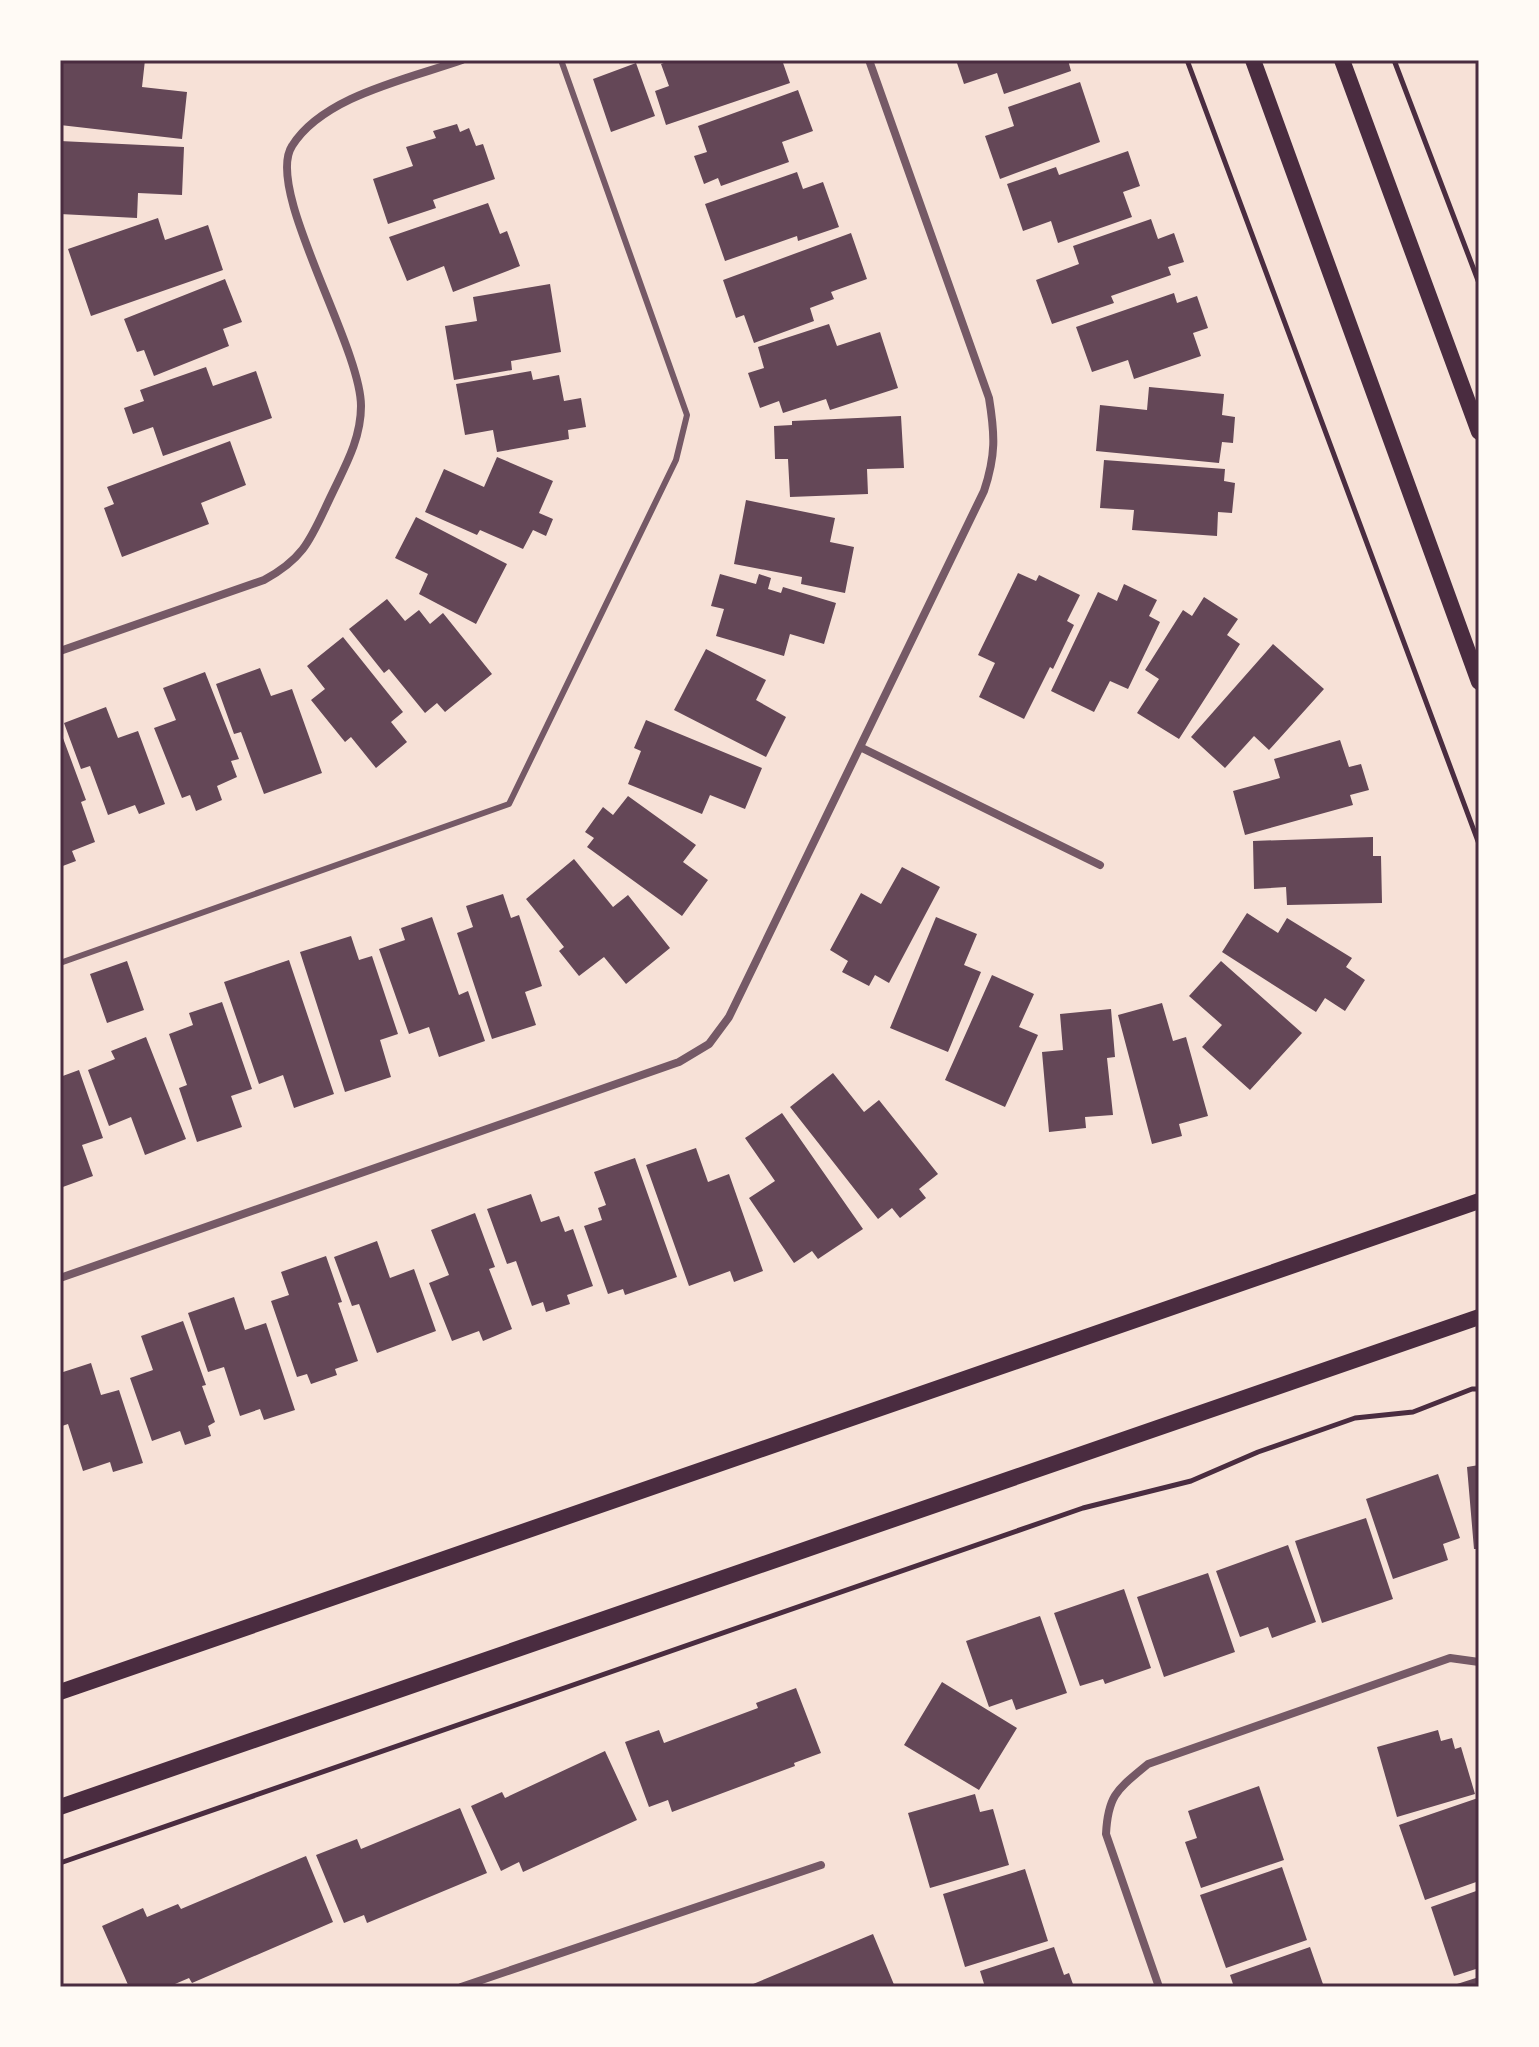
<svg xmlns="http://www.w3.org/2000/svg" width="1539" height="2047" font-family="Helvetica,sans-serif">
	<style>
		.building { fill: #644757 }
		.lines { fill: none; stroke-linecap: round; stroke-linejoin: round }
		.path { stroke: #4a2c40; stroke-width: 5 }
		.service { stroke: #755966; stroke-width: 6 }
		.minor { stroke: #755966; stroke-width: 8 }
		.secondary { stroke: #4a2c40; stroke-width: 16 }
		.neatline { fill: none; stroke: #4a2c40; stroke-width: 3 }
	</style>
	<rect width="100%" height="100%" fill="#f7e1d7"/>
	<path class="building" d="M66,60H145L142,87L187,92L182,139L60,125V62H66Z
		M672,60H782L790,83L666,125L655,91L669,86L661,64Z
		M956,60H1068L1071,71L1004,94L997,73L964,84Z
		M636,63L655,116L611,132L593,79Z
		M1080,82L1100,142L1000,179L985,136L1014,126L1008,107Z
		M798,90L813,131L782,142L789,162L721,186L718,178L704,184L694,156L707,152L698,126Z
		M457,124L460,132L469,128L476,146L483,144L495,179L433,200L436,208L388,224L373,179L413,166L406,147L436,138L433,131Z
		M60,141L184,147L182,195L138,193L137,218L60,214Z
		M1128,151L1140,186L1123,192L1132,217L1058,243L1051,221L1023,231L1007,184L1056,167L1059,175Z
		M797,172L803,189L823,182L839,227L798,241L797,236L725,261L705,204Z
		M488,203L500,234L507,231L520,266L453,292L444,266L407,281L389,237Z
		M158,218L165,240L208,225L223,270L91,316L68,249Z
		M1151,219L1158,239L1174,233L1184,262L1168,267L1171,275L1111,296L1114,303L1052,324L1036,280L1079,264L1073,246Z
		M851,233L867,279L831,292L834,299L810,308L814,321L754,343L744,315L736,318L723,280Z
		M225,279L242,322L223,329L229,346L154,376L144,350L137,352L124,319Z
		M550,284L561,352L511,361L512,370L454,380L445,326L477,321L473,297Z
		M1174,293L1177,303L1197,296L1208,328L1193,333L1201,356L1134,379L1128,360L1092,372L1076,327Z
		M829,324L837,346L880,332L898,388L830,410L826,399L783,413L779,401L760,408L748,373L764,368L758,347Z
		M206,367L213,386L256,371L272,418L163,456L153,427L133,434L124,408L144,401L140,390Z
		M531,371L533,380L559,375L564,401L581,398L586,427L568,430L569,439L497,452L493,430L465,435L456,384Z
		M1149,387L1224,394L1222,415L1235,417L1233,443L1222,442L1219,463L1096,451L1100,405L1147,410Z
		M901,416L904,468L867,469L868,494L790,497L788,459H775L774,426L792,425V421Z
		M230,441L246,485L201,503L209,524L122,557L104,508L114,504L107,487Z
		M497,457L553,481L539,513L553,519L546,536L533,530L523,549L480,530L477,535L425,512L444,469L484,487Z
		M1104,460L1225,469L1224,481L1235,483L1232,513L1218,512L1217,536L1132,530L1134,510L1100,508Z
		M746,500L835,518L830,542L854,547L845,593L801,584L802,577L734,564Z
		M416,517L507,564L476,624L419,594L428,574L395,558Z
		M1018,573L1036,581L1039,575L1080,595L1067,621L1074,625L1053,669L1050,667L1024,719L979,697L995,663L978,655Z
		M720,574L756,584L759,574L771,578L768,589L781,593L783,587L836,603L824,644L790,634L784,656L716,636L724,609L711,606Z
		M1124,584L1157,600L1149,616L1160,622L1128,689L1110,681L1094,712L1051,691L1098,592L1117,601Z
		M1204,597L1238,619L1227,635L1240,644L1179,739L1137,713L1159,679L1145,670L1183,610L1192,616Z
		M387,599L405,621L419,610L430,624L443,613L492,674L445,712L437,703L425,713L389,669L384,673L349,629Z
		M343,637L403,712L391,722L407,742L376,768L351,737L345,742L311,700L325,689L307,666Z
		M1273,644L1324,689L1269,750L1254,736L1225,768L1191,737Z
		M706,649L766,680L756,700L786,717L766,757L674,710Z
		M260,668L271,696L292,689L322,773L264,794L241,732L234,734L216,684Z
		M205,672L239,759L231,761L237,777L217,786L222,800L196,811L190,795L182,798L154,728L176,720L163,688Z
		M106,707L118,738L138,731L165,804L139,814L135,805L108,815L90,766L81,769L64,723Z
		M646,720L762,768L745,809L710,795L702,814L628,784L641,751L634,748Z
		M60,730L86,800L81,802L95,842L72,851L76,861L60,867Z
		M1340,740L1349,767L1361,764L1369,790L1350,795L1353,805L1245,835L1233,791L1280,778L1274,759Z
		M628,796L696,845L683,862L708,880L682,916L587,847L594,838L585,832L603,807L613,815Z
		M1373,837V856H1381L1382,903L1287,905L1286,887L1254,889L1253,841Z
		M574,859L613,907L628,895L670,948L626,984L604,957L579,976L559,951L564,947L526,899Z
		M902,867L940,887L889,983L875,975L869,986L842,972L848,961L830,950L861,893L881,904Z
		M503,894L511,918L519,915L542,986L525,992L536,1025L492,1039L457,933L473,927L466,906Z
		M1247,913L1278,933L1287,918L1352,958L1346,967L1365,980L1345,1011L1325,998L1316,1012L1222,952Z
		M432,917L459,995L468,991L485,1041L439,1057L429,1027L409,1034L379,949L405,940L401,928Z
		M936,917L977,934L964,965L981,972L948,1052L890,1028Z
		M351,936L359,960L372,956L398,1034L380,1040L391,1077L345,1092L300,952Z
		M289,960L334,1094L294,1108L283,1075L259,1084L224,982Z
		M127,961L144,1010L107,1023L90,974Z
		M1221,961L1302,1033L1250,1090L1202,1047L1222,1025L1189,996Z
		M992,975L1034,994L1019,1027L1038,1035L1005,1107L945,1080Z
		M222,1002L252,1089L231,1096L242,1127L197,1142L179,1088L187,1085L169,1034L193,1025L189,1013Z
		M1162,1003L1173,1041L1186,1037L1208,1116L1179,1124L1182,1136L1152,1144L1118,1015Z
		M1111,1009L1115,1057L1107,1058L1113,1115L1085,1117L1086,1128L1049,1132L1042,1052L1063,1050L1060,1014Z
		M146,1037L186,1139L145,1155L131,1117L109,1126L88,1070L115,1059L111,1051Z
		M79,1070L103,1138L82,1145L93,1176L60,1188V1077Z
		M833,1073L864,1112L879,1100L938,1174L919,1189L926,1198L900,1218L892,1208L878,1219L790,1107Z
		M782,1113L863,1229L818,1259L812,1251L794,1263L749,1198L775,1181L745,1138Z
		M696,1148L708,1182L729,1174L763,1271L734,1282L730,1271L689,1286L646,1165Z
		M635,1158L677,1277L625,1295L623,1289L608,1294L584,1226L602,1220L598,1208L606,1205L594,1172Z
		M531,1194L541,1222L559,1216L565,1232L573,1229L593,1286L567,1295L570,1304L546,1312L543,1302L532,1306L516,1261L507,1264L487,1209Z
		M475,1213L495,1267L489,1269L512,1329L483,1341L479,1331L452,1341L429,1283L449,1275L431,1230Z
		M377,1241L390,1278L414,1269L436,1331L377,1353L359,1304L352,1306L334,1257Z
		M326,1256L342,1302L338,1303L358,1361L335,1369L337,1375L311,1384L307,1374L297,1377L271,1301L289,1295L281,1272Z
		M234,1297L245,1330L266,1323L295,1410L264,1420L260,1409L240,1416L224,1367L208,1372L188,1313Z
		M183,1321L206,1385L202,1386L215,1422L208,1426L211,1436L185,1445L180,1431L152,1441L130,1378L153,1370L141,1336Z
		M91,1363L101,1395L119,1390L143,1463L113,1472L110,1462L83,1471L68,1424L62,1426L60,1420V1373Z
		M1479,1465V1549H1474L1467,1467Z
		M1438,1474L1460,1538L1443,1544L1448,1560L1393,1579L1366,1499Z
		M1366,1518L1393,1599L1322,1623L1295,1541Z
		M1288,1545L1316,1622L1272,1638L1268,1627L1240,1637L1216,1571Z
		M1208,1573L1235,1652L1164,1677L1137,1597Z
		M1124,1589L1151,1668L1105,1684L1103,1679L1080,1686L1054,1613Z
		M1040,1616L1067,1693L1016,1710L1012,1699L989,1707L966,1641Z
		M942,1682L1017,1728L979,1790L904,1745Z
		M796,1688L821,1753L794,1763L795,1766L672,1812L668,1800L649,1807L625,1742L659,1730L664,1743L758,1708L756,1703Z
		M1438,1730L1441,1741L1452,1738L1455,1749L1461,1747L1475,1794L1397,1817L1377,1747Z
		M605,1751L637,1820L523,1872L519,1862L501,1871L471,1806L502,1792L505,1798Z
		M1259,1786L1284,1860L1201,1888L1185,1842L1197,1838L1188,1811Z
		M975,1794L980,1812L993,1809L1009,1865L930,1888L908,1813Z
		M1478,1798L1479,1881L1425,1900L1399,1825Z
		M460,1808L487,1873L367,1923L364,1915L344,1923L316,1855L357,1839L361,1849Z
		M306,1856L333,1922L192,1983L189,1978L168,1987H147V1985L129,1987L102,1926L143,1908L147,1917L178,1904L181,1909Z
		M1282,1867L1307,1940L1226,1968L1200,1895Z
		M1025,1869L1048,1941L965,1967L943,1894Z
		M1479,1890V1968L1454,1976L1431,1907Z
		M873,1934L895,1987H746Z
		M1054,1947L1064,1975L1069,1973L1074,1987H985L980,1971Z
		M1310,1947L1324,1987H1234L1230,1975Z
		M1479,1977V1987H1458L1457,1984Z"/>
	<g class="lines">
		<path class="path" d="M1187,60L1479,844
			M1394,60L1479,283
			M60,1863L1083,1508L1191,1481L1258,1452L1355,1418L1413,1412L1472,1389H1479"/>
		<path class="service" d="M60,963L509,804L676,460L687,415L561,60"/>
		<path class="minor" d="M60,651L264,580C305,558 311,538 330,498C344,468 361,440 361,406C361,346 264,189 292,146C323,96 408,79 462,60
			M860,747L1100,865
			M60,1278L679,1062L709,1044L729,1017L984,491C996,455 995,435 989,398L869,60
			M461,1987L821,1865
			M1159,1987L1106,1834C1108,1794 1118,1789 1148,1764L1450,1658L1479,1662"/>
		<path class="secondary" d="M1253,60L1479,682
			M1342,60L1479,432
			M60,1692L1479,1201
			M60,1807L1479,1317"/>
	</g>
	<rect width="1539" height="2047" fill="none" stroke="#fffaf5" stroke-width="124"/>
	<rect x="62" y="62" width="1415" height="1923" class="neatline"/>
</svg>
